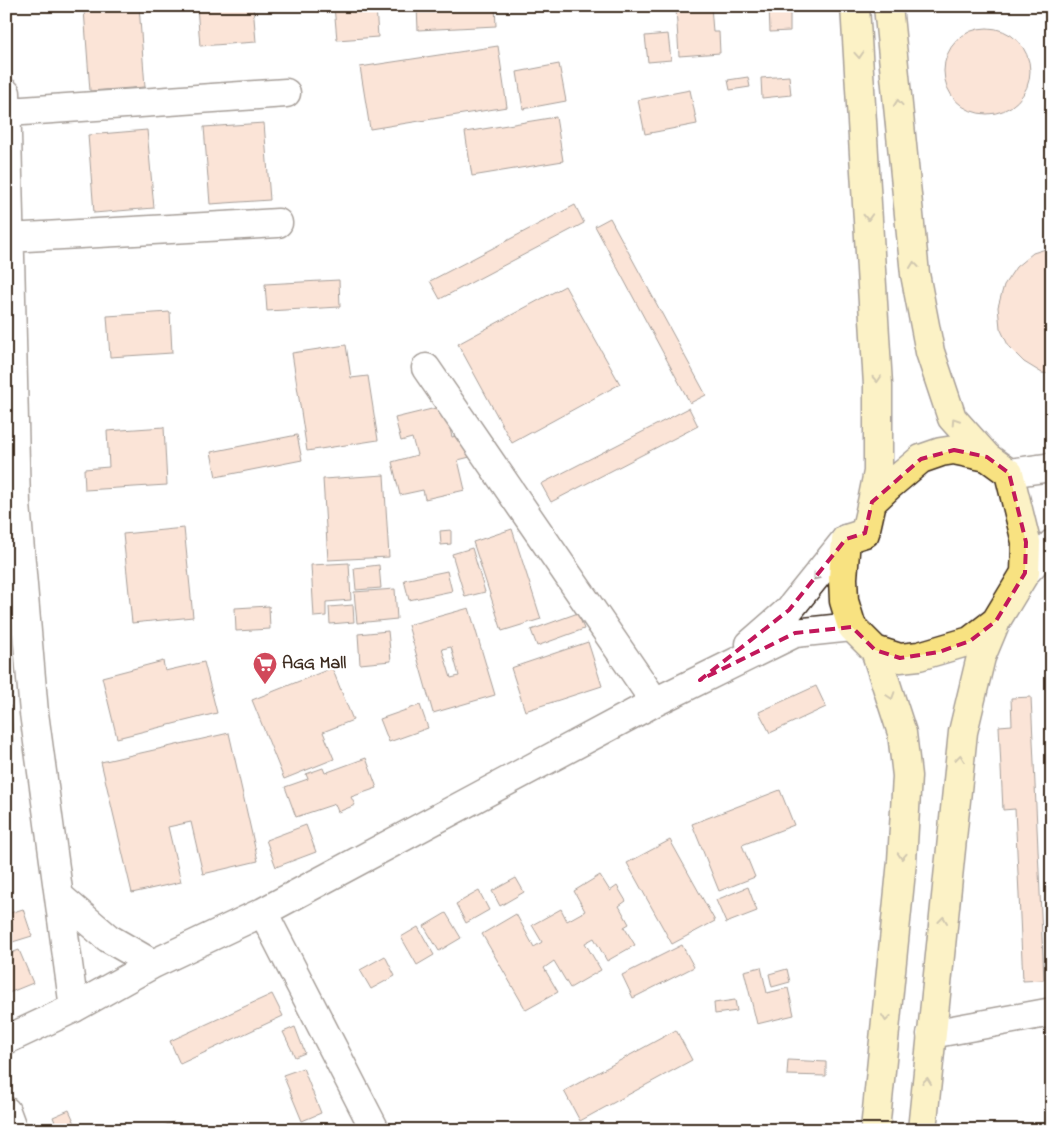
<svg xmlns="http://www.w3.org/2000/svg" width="1058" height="1136" font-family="'Indie Flower',sans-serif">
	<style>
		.building { fill: #f6c3a7; stroke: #3b2a1e; fill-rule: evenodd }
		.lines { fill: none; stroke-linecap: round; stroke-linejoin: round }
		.minor-casing { stroke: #3b2a1e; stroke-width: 31 }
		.major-casing { stroke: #3b2a1e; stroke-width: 31 }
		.minor { stroke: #fff; stroke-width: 28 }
		.major { stroke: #f8e281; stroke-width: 28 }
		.oneway { stroke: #9a8650 }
		.oneway2 { stroke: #a79f9a }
		.marked { fill: none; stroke: #c2185b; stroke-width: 4; stroke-dasharray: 10 6; stroke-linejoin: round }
		.labels { text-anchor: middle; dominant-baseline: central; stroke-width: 4.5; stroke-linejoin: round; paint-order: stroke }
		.poi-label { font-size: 18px; font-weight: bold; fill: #3b2a1e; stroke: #fff; text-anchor: start }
	</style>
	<rect width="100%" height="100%" fill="#fff"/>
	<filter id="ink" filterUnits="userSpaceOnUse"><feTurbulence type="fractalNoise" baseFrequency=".02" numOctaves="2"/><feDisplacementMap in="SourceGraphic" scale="10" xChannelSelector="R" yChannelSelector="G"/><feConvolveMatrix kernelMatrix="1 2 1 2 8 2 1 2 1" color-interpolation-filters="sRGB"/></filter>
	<g filter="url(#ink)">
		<path class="building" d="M139,6L145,87L90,91L84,10Z
			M197,6H253L256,42L200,46Z
			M334,6H376L378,37L337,40Z
			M417,6H495L496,26L418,30Z
			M683,6H711L713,32H719L720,53L679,56L676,8Z
			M769,6H790V31L770,32Z
			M944 71a43 43 0 1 1 86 0a43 43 0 1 1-86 0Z
			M668,34L671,60L648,62L645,36Z
			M498,46L507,107L370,129L360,67Z
			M559,64L566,101L523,109L517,72Z
			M789,76L791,95L762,98L761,78Z
			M748,77L750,87L730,90L728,80Z
			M690,90L697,124L645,134L638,100Z
			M556,117L563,161L472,176L465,132Z
			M264,123L270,200L210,204L204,127Z
			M147,130L154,208L94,213L88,135Z
			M575,205L584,223L440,299L430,281Z
			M610,218L706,395L690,403L595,226Z
			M1052,247V374L1042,373L1024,362L1009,347L1000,328L998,307L1004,285L1016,267L1033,253Z
			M339,280L340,307L267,311L265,284Z
			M565,286L620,384L512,443L458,344Z
			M170,312L172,353L110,357L107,316Z
			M346,345L351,378L368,376L378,440L307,451L292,353Z
			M444,406L452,437L464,434L470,457L458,460L465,490L425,499L423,490L400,495L392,462L417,455L412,438L401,441L395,418Z
			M689,408L698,426L551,502L541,484Z
			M164,427L167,485L85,490L84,469L109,467L107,431Z
			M297,435L302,460L216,477L211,452Z
			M384,475L389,557L328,560L323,479Z
			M184,528L193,617L132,623L123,534Z
			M512,529L541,619L502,631L473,542Z
			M451,530V544L441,545L440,531Z
			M472,548L485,592L465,597L452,554Z
			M349,563L351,600L326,602V616L314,617L311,565Z
			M379,565L381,588L356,590L354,568Z
			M447,571L452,591L409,600L404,580Z
			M395,589L397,619L357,623L354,592Z
			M353,605L354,622L330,624L329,607Z
			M269,606L270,629L236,631L235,608Z
			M469,608L495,695L433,713L408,625ZM451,647L459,676L451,678L442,649Z
			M578,613L584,629L537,646L531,630Z
			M388,631L391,661L360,664L358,634Z
			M588,642L602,686L525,711L511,668Z
			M163,661L165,671L204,662L217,713L117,738L102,677Z
			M332,668L353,720L323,732L334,759L284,779L252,700Z
			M816,686L826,707L770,733L759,712Z
			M1031,697L1044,980L1023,981L1015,809L1003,810L999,726L1012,725L1011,698Z
			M420,705L428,728L389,742L380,719Z
			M11,706L13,745L6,746V707Z
			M229,733L258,861L203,874L191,822L168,827L181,882L132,893L101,762Z
			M366,758L377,788L351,797L355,805L338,812L335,804L296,817L285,787L308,779L306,774L323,768L325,773Z
			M780,790L794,825L742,845L755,877L719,891L692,824Z
			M306,825L316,852L276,867L266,840Z
			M670,840L715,921L672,944L627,863Z
			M600,875L610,891L617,886L626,901L619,906L629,924L624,927L635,945L607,961L594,938L585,943L601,970L570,988L554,961L544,968L558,992L526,1010L482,934L516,914L534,947L542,942L532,925L561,909L567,921L585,911L574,891Z
			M516,878L524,892L500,906L492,891Z
			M748,887L757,911L726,923L716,900Z
			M479,891L489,910L466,923L456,904Z
			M6,901L10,913L23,909L32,936L6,944Z
			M446,913L461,938L439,951L424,926Z
			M418,927L434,955L417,965L401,937Z
			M682,945L694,967L633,998L622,975Z
			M19,950L33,983L6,994V955Z
			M385,956L395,976L371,989L360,970Z
			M761,967L767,993L788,988L794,1015L757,1024L744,971Z
			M787,969L790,982L772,987L769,974Z
			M272,994L283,1016L180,1064L170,1041Z
			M735,1000L737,1011L715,1014L714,1003Z
			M295,1027L305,1053L295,1057L283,1032Z
			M676,1030L692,1060L580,1121L564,1091Z
			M788,1060L826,1062V1076L787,1075Z
			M303,1068L321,1113L302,1121L283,1075Z
			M69,1110L78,1130H58L53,1117Z
			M174,1122L177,1130H155Z"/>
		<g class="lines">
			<defs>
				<path id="minor" d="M6,93L16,504L34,713L74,1008
					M8,112L286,93
					M8,238L278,223
					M426,368L655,702
					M1009,473L1052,467
					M1025,573L1052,544
					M750,644L789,610L846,539
					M60,897L108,938L153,964
					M263,912L375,1130
					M931,1034L1052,1012
					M6,1040L74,1008L153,964L263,912L655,702L795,633L852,627
					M6,1111L13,1130"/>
				<path id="major" d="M855,6L878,385V472L872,502
					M888,6L915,274L930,352L952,418L987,457
					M954,450L987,457L1009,473L1026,542L1025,573L996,621L970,641L919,656L900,658L875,650L852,627L844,601L843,578L846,539L865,533L872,502L889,486L921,459L941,452Z
					M875,1130L902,861L907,776L902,733L875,650
					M922,1130L963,732L981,657L996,621"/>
			</defs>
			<use href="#minor" class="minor-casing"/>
			<use href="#major" class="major-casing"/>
			<use href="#minor" class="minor"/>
			<use href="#major" class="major"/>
		</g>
		<defs><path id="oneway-chevron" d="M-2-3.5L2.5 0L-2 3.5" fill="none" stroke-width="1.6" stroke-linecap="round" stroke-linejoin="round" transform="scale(1.25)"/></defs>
		<g class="oneway">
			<use href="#oneway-chevron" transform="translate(859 55) rotate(86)"/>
			<use href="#oneway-chevron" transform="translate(898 103) rotate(-95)"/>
			<use href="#oneway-chevron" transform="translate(868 217) rotate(87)"/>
			<use href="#oneway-chevron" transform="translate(914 265) rotate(-96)"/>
			<use href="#oneway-chevron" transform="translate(877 379) rotate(87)"/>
			<use href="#oneway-chevron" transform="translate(955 421) rotate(-123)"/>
			<use href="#oneway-chevron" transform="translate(891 696) rotate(72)"/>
			<use href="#oneway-chevron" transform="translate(960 758) rotate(-83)"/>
			<use href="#oneway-chevron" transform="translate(902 856) rotate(94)"/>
			<use href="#oneway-chevron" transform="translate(943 920) rotate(-84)"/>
			<use href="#oneway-chevron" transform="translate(886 1018) rotate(96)"/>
			<use href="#oneway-chevron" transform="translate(927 1081) rotate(-84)"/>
		</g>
		<use class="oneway2" href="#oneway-chevron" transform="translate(816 577) rotate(130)"/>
	</g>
	<path d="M0 0H1058V1136H0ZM954,450L987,457L1009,473L1026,542L1025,573L996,621L970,641L939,652L900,658L875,650L852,627L795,633L700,680L789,610L846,539L865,533L872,502L921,459Z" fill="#fff" fill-opacity=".55" fill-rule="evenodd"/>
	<path class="marked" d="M954,450L987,457L1009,473L1026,542L1025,573L996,621L970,641L939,652L900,658L875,650L852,627L795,633L700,680L789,610L846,539L865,533L872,502L921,459Z"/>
	<defs>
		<symbol id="supermarket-pin" viewBox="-11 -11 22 30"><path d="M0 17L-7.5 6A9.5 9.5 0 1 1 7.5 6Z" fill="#d1495b" stroke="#fff"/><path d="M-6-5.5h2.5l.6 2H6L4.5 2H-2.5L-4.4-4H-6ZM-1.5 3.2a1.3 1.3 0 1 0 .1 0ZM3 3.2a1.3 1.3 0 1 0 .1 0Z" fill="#fff"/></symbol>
	</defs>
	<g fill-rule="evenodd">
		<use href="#supermarket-pin" x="251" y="650" width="28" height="38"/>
	</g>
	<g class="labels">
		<g class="poi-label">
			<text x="282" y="664">AGG Mall</text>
		</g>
	</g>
	<rect width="1058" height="1136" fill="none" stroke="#fff" stroke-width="25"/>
	<rect x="12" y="12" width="1033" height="1111" fill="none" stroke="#3b2a1e" stroke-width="2" filter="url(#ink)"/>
</svg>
